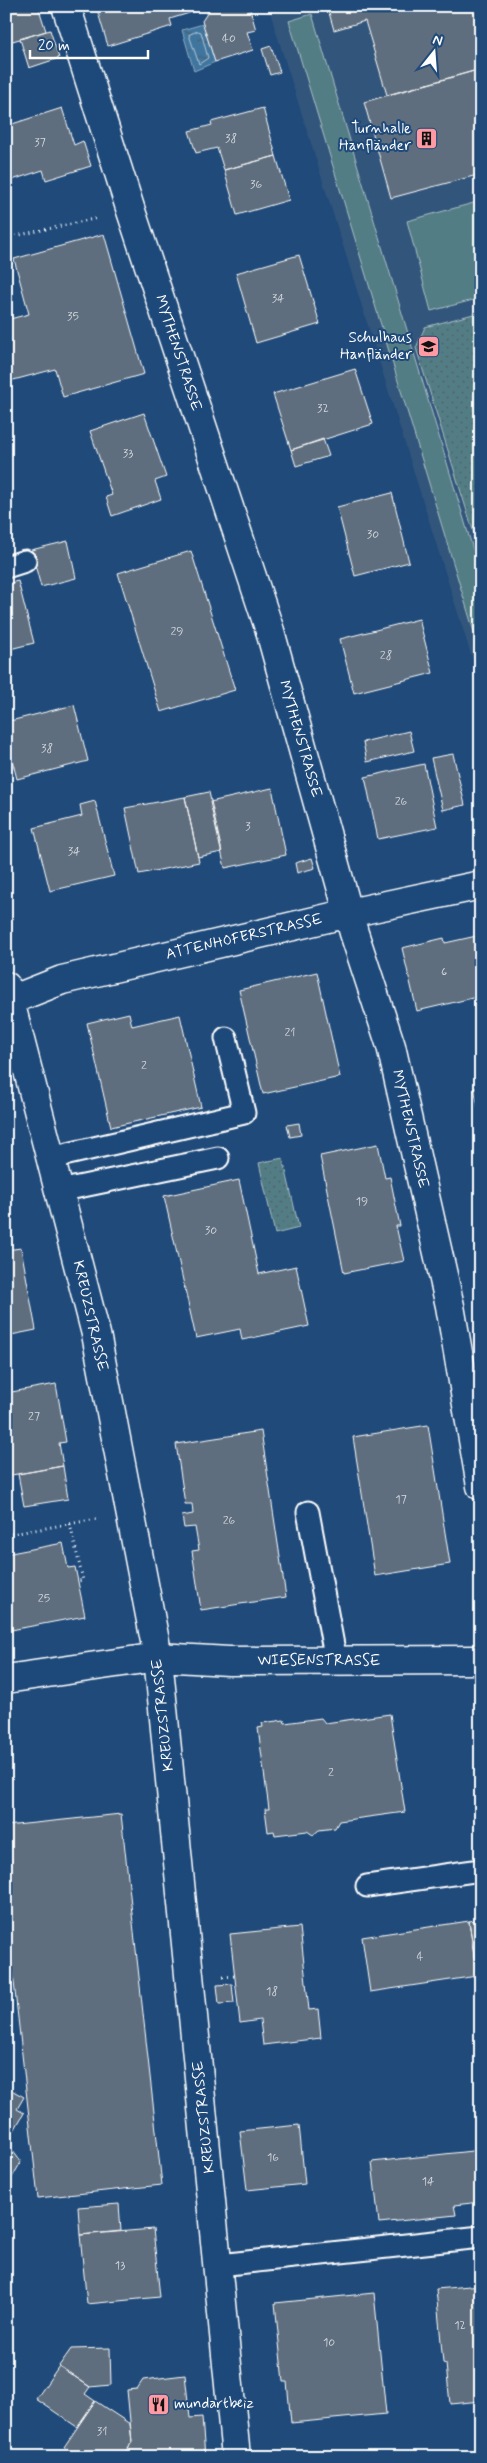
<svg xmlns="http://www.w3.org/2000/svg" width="487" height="2463" font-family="Mynerve,sans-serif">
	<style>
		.built { fill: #32557b }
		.green { fill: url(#green-dots); stroke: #a9bec2 }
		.pitch { fill: #537d85; stroke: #a9bec2 }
		.water { fill: url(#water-ripples); stroke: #8dacc5 }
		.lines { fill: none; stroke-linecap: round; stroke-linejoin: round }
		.shore { stroke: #b3c8d8; stroke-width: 1 }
		.building { fill: #5e6e7e; stroke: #fff }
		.service-casing { stroke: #fff; stroke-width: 25 }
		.minor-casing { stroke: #fff; stroke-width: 31 }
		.path { stroke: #fff; stroke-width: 3; stroke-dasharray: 1 4; stroke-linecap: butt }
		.service { stroke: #1f4a7a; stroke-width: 21 }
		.minor { stroke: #1f4a7a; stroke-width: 28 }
		.labels { text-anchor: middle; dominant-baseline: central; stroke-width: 4; stroke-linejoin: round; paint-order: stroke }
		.number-label { font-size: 12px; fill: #d7dbdf }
		.poi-label { font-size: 15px; fill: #fff; stroke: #1f4a7a; text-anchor: end }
		.street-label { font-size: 15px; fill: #fff; stroke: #1f4a7a }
	</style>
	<defs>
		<pattern id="green-dots" width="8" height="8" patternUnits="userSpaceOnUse" patternTransform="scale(1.25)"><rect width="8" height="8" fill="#537d85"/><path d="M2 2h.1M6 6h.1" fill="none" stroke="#506468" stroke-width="1.8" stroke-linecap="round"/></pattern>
		<pattern id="water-ripples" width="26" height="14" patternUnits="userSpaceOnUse" patternTransform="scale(1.25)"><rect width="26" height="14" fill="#41759e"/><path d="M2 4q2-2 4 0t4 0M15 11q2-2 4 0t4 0" fill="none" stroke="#475e71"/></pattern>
	</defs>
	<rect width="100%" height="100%" fill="#1f4a7a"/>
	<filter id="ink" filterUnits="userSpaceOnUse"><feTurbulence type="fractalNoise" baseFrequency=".02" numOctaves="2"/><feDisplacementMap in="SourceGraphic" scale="10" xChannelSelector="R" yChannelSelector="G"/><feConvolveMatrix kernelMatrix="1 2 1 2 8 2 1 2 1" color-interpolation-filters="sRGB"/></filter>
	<g filter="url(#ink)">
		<path class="built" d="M268,6H481V687Z"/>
		<path class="green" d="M481,312V556L416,348L425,327Z
			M283,1158L299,1228L275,1234L259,1163Z"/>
		<path class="pitch" d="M312,14L481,576V655L289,21Z
			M481,201V298L431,311L407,221Z"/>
		<path class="water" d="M203,24L215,62L194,71L182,30Z"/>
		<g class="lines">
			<path class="shore" d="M198,31L201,32L208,58L199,64L189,35Z"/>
		</g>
		<path class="building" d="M6,6H38L46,31L6,43Z
			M96,6H249L256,30L247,32L253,50L215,62L202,21L212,6L170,19L172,26L108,46Z
			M327,6H481V69L387,95L365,21L334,30Z
			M50,30L59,58L29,68L20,39Z
			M271,46L280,72L270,75L262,49Z
			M481,69V174L391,198L364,102Z
			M62,108L74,145L83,141L91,166L46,180L43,170L6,182V126Z
			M263,108L276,156L224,170L217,148L196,153L189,131L212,125L211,122Z
			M276,156L289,200L237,215L224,170Z
			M104,234L144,374L63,397L55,369L6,382V320L29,314L14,259Z
			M299,255L320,324L256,343L236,273Z
			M355,369L373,424L291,450L273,394Z
			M144,413L166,477L155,481L161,499L112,516L106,497L112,495L90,431Z
			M323,439L329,456L296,466L291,450Z
			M392,493L409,562L355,576L337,507Z
			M68,541L76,578L41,587L31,550Z
			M191,551L235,690L161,712L118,573Z
			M18,581L34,643L6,650V584Z
			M419,619L433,673L354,693L340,639Z
			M74,705L88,761L17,779L6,736V722Z
			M409,731L414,751L367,762L363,742Z
			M453,754L465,805L443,810L431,758Z
			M424,764L437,827L378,839L365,777Z
			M272,788L286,855L225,868L210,802Z
			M209,792L222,852L198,857L185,797Z
			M185,797L199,862L139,874L125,808Z
			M95,801L114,876L50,891L34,828L82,816L80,805Z
			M312,858L315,868L297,873L295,863Z
			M481,935V996L417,1011L402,948L444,938L445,943Z
			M317,972L340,1077L263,1094L239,990Z
			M129,1013L132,1026L180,1015L201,1107L111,1127L87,1023Z
			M481,1087V1120L474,1088Z
			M299,1123L301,1135L290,1137L287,1125Z
			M481,1133V1150L478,1134Z
			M378,1144L385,1178L390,1177L400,1226H396L404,1261L344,1273L320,1156Z
			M239,1180L259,1274L296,1266L309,1326L242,1340L240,1329L196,1338L164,1196Z
			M21,1248L36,1330L6,1336V1250Z
			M56,1384L66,1442L59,1443L63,1466L6,1476V1393Z
			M428,1425L450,1564L375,1576L353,1437Z
			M261,1431L286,1597L201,1610L192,1551L199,1550L195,1527L184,1528L182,1516L193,1514L192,1504H185L176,1444Z
			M63,1466L68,1499L24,1506L18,1474Z
			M63,1543L68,1568L75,1567L85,1616L6,1631V1554Z
			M390,1714L405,1812L339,1821L335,1828L319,1830L313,1835L307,1831L275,1835L274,1831L268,1832L265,1809H269L258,1728L263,1727L262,1723L284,1720L285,1723L321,1718L325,1723Z
			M121,1814L162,2185L38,2198L6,1910V1826Z
			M481,1919V1976H477L469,1921Z
			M469,1921L477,1976L370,1992L362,1937Z
			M300,1927L309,2010L318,2009L321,2038L263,2045L260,2020L240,2023L230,1934Z
			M232,1984L234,2003L219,2004L217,1985Z
			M6,2087L24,2097L17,2109L24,2113L7,2143L21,2162L6,2188Z
			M299,2125L305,2184L247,2190L240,2131Z
			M481,2150V2202L454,2205L456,2215L379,2223L372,2162Z
			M119,2204L121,2231L80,2235L78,2207Z
			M153,2229L160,2297L87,2304L80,2235Z
			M481,2285V2401L450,2404L446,2364L443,2363L436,2289Z
			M374,2293L386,2414L291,2423L287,2382H283L275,2303Z
			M110,2348L111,2385L90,2387L59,2366L71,2349Z
			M59,2366L90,2387L85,2394L95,2401L77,2427L36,2399Z
			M185,2375L190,2418L202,2417L205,2457H122L132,2442L127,2390L137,2389L143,2380Z
			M95,2401L130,2424L132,2442L122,2457H80L64,2447Z"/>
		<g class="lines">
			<defs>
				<path id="service" d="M6,567L25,561
					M51,1158L244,1113L226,1038
					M59,1191L218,1158
					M308,1512L336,1661
					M367,1886L481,1870
					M219,2265L481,2237"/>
				<path id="minor" d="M66,6L131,211L270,631L354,933L391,1046L450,1306L481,1486
					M6,986L96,1334L158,1657L236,2457
					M6,1002L62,980L349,913L481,885
					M6,1679L158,1657L229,1661L481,1660"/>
			</defs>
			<use href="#service" class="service-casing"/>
			<use href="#minor" class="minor-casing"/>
			<path class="path" d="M6,238L98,218
				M70,1524L83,1580L78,1581
				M6,1535L97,1519
				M223,1977L235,1976"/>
			<use href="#service" class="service"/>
			<use href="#minor" class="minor"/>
		</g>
	</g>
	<defs>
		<symbol id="building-square" viewBox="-11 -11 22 22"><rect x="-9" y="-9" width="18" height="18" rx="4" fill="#ff9aa2" stroke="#1f4a7a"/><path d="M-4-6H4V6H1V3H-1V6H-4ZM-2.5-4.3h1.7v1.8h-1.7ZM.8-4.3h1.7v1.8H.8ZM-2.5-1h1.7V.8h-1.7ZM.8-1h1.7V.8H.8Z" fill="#111"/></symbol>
		<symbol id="school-square" viewBox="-11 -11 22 22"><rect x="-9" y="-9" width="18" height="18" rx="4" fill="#ff9aa2" stroke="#1f4a7a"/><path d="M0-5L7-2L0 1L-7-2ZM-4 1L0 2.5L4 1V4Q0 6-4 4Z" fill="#111"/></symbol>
		<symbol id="restaurant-square" viewBox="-11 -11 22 22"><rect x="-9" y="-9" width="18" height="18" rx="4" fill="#ff9aa2" stroke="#1f4a7a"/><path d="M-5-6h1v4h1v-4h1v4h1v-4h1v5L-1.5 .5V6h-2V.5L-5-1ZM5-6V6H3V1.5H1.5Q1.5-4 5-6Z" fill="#111"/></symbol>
	</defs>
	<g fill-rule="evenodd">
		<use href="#building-square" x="414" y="126" width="25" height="25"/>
		<use href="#school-square" x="416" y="334" width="25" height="25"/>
		<use href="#restaurant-square" x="146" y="2392" width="25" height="25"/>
	</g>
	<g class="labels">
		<g class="number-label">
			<text x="229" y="39">40</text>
			<text x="231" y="139">38</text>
			<text x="40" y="143">37</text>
			<text x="256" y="185">36</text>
			<text x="278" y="299">34</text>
			<text x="73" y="317">35</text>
			<text x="323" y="409">32</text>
			<text x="128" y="454">33</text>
			<text x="373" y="535">30</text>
			<text x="177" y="632">29</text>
			<text x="386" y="656">28</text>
			<text x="47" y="749">38</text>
			<text x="401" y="802">26</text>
			<text x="248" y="827">3</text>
			<text x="74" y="852">34</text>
			<text x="444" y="972">6</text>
			<text x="290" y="1033">21</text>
			<text x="144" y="1066">2</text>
			<text x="362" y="1202">19</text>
			<text x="211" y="1231">30</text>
			<text x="34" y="1417">27</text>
			<text x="401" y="1500">17</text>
			<text x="229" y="1521">26</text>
			<text x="44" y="1599">25</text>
			<text x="331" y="1773">2</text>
			<text x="420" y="1957">4</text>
			<text x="272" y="1992">18</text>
			<text x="273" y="2158">16</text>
			<text x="428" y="2182">14</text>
			<text x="120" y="2266">13</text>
			<text x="460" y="2326">12</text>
			<text x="329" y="2343">10</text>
			<text x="102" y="2432">31</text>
		</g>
		<g class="poi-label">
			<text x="411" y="129">Turnhalle<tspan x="411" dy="17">Hanfländer</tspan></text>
			<text x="412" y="338">Schulhaus<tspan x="412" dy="17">Hanfländer</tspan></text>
			<text x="174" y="2404" text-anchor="start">mundartbeiz</text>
		</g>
		<g class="street-label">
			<text transform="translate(178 353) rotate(72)">MYTHENSTRASSE</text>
			<text transform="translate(300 739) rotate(74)">MYTHENSTRASSE</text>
			<text transform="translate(244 937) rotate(-13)">ATTENHOFERSTRASSE</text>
			<text transform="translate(410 1129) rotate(77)">MYTHENSTRASSE</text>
			<text transform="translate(90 1316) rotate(77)">KREUZSTRASSE</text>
			<text x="319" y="1661">WIESENSTRASSE</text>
			<text transform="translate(163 1715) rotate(-96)">KREUZSTRASSE</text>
			<text transform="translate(204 2117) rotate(-96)">KREUZSTRASSE</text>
		</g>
	</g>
	<rect width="487" height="2463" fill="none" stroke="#1f4a7a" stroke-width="25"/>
	<rect x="12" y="12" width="462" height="2438" fill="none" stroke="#fff" stroke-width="2" filter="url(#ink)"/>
	<g transform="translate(434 52) rotate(17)" stroke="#1f4a7a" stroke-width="4" paint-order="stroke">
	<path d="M0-4L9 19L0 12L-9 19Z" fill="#ffffff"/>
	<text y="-8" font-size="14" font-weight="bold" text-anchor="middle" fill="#ffffff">N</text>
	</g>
	<path d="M30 50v8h118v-8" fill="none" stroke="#ffffff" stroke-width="2.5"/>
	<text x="38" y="50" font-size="15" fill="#ffffff" stroke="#1f4a7a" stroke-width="4" paint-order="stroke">20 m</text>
</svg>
